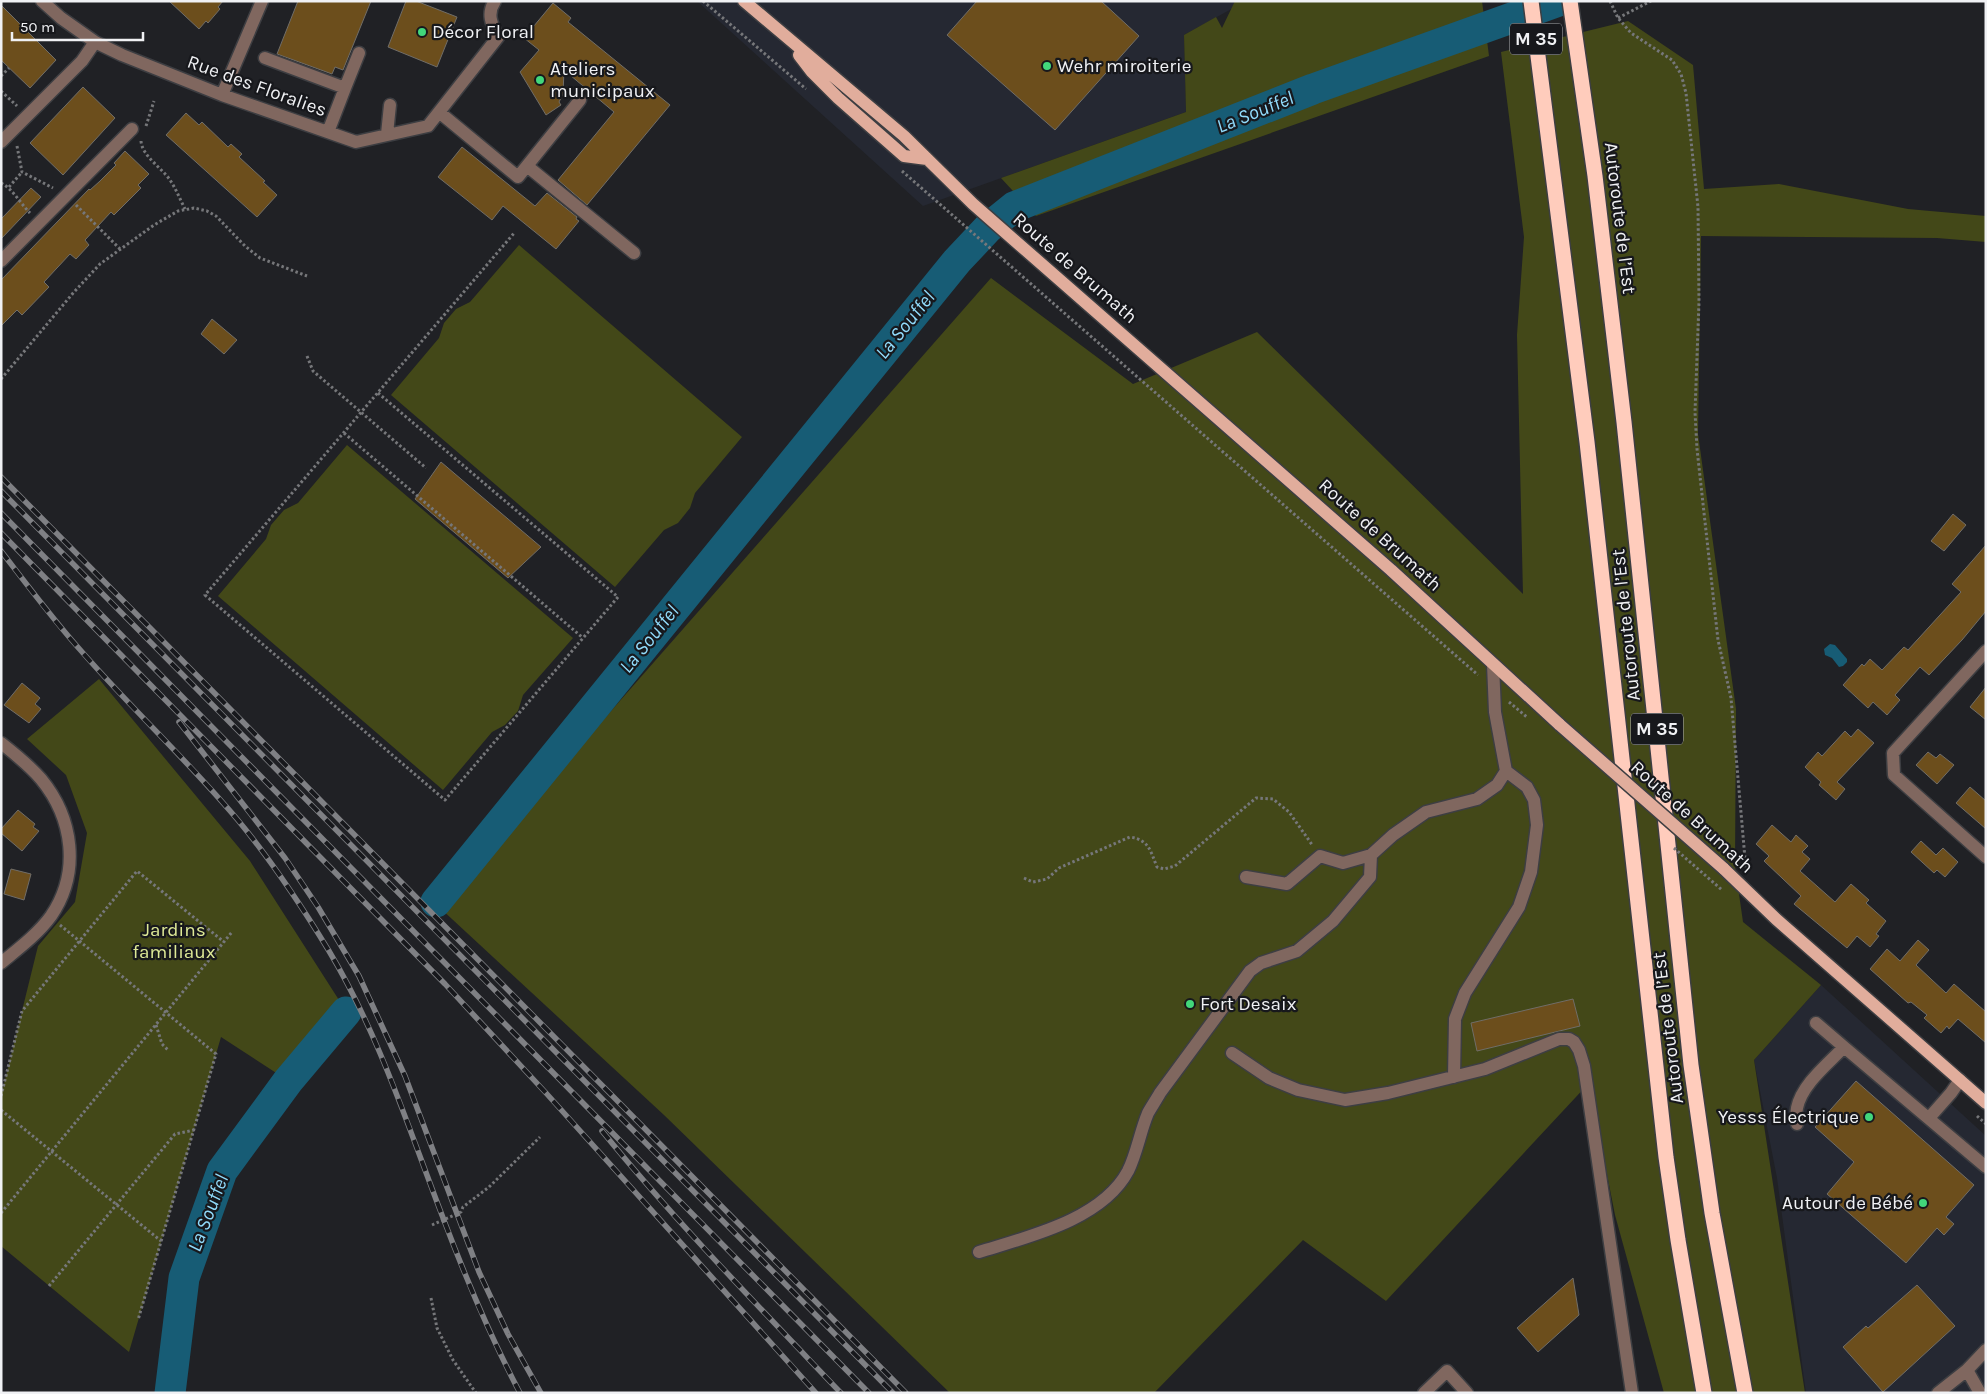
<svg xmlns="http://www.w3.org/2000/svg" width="1987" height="1394" font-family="Karla,sans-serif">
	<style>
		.built { fill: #252832 }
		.green { fill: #434818 }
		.water { fill: #175c75 }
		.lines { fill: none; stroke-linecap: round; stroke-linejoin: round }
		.river { stroke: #175c75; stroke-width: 31 }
		.building { fill: #6c4e1c; stroke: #706d68 }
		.minor-casing { stroke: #3d3e42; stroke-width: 15 }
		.major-casing { stroke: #3d3e42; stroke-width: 15 }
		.highway-casing { stroke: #3d3e42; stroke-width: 18 }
		.path { stroke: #76777a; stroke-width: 3; stroke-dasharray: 2.5 2.5; stroke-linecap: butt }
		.minor { stroke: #80675f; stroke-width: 12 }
		.major { stroke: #e1ad9c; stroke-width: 12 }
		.highway { stroke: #ffccbc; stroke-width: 15 }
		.rail-casing { stroke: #7f8084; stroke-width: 5.5 }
		.rail { stroke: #17181c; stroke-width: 4; stroke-dasharray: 11; stroke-linecap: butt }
		.major-bridge-casing { stroke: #3d3e42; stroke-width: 15; stroke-linecap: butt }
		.path-bridge { stroke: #76777a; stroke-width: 3; stroke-dasharray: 2.5 2.5; stroke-linecap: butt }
		.major-bridge { stroke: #e1ad9c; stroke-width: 12 }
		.poi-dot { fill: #42d77b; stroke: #17181c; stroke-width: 2 }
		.labels { text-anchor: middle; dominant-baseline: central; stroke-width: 4.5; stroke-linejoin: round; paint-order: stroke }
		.shield { fill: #17181c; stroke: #afb0b3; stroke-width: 1 }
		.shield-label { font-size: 18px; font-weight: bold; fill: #f0f1f4 }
		.poi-label { font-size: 19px; fill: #f0f1f4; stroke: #17181c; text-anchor: start }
		.street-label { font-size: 19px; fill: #f0f1f4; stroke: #17181c }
		.park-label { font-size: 19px; fill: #dee996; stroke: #17181c }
		.water-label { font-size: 20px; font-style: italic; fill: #91dbfb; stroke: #17181c }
	</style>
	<rect width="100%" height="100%" fill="#202125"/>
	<path class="built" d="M697,1H1246L1184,35L1186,112L923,206Z
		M1821,985L1986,1136V1393H1806L1777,1178L1754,1060Z"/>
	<path class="green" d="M1235,1H1482L1489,56L1036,216L1001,178L1186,112L1184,35L1216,17L1222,28Z
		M1628,21L1693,65L1704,189L1779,184L1908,209L1986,216V242L1937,238L1701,236L1698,434L1736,709L1735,866L1743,922L1821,985L1754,1060L1805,1393H1664L1615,1215L1589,1083L1386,1301L1303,1240L1154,1393H950L664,1115L439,907L991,278L1133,384L1257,332L1523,594L1517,335L1524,237L1501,52Z
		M519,245L742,437L695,493L690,508L678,523L664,530L615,587L391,395L439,338L444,323L456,309L470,302Z
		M347,445L573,638L523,695L518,711L505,725L492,732L443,790L218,596L266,539L271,525L284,510L298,503Z
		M99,679L250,861L346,1011L287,1080L221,1037L129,1352L1,1246V1096L38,946L75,902L87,833L66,775L27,739Z"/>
	<path class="water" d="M1830,644L1835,645L1847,659V662L1843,666L1839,667L1832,658L1825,655L1824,649Z"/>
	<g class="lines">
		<path class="river" d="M436,902L957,261L988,228L1014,207L1313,89L1559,1
			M170,1393L184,1278L222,1171L288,1081L346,1012"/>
	</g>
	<path class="building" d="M169,1H223L218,7L220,9L208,23L206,21L199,29Z
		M298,1H371L343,70L335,67L332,74L277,54Z
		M406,1H416L457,17L437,67L388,47Z
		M977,1H1101L1139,36L1055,130L947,35Z
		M553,3L571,18L568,22L670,105L587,205L558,180L614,112L564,70L563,94L559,102L561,105L546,115L520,72L539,50L524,38Z
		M1,5L56,60L30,88L1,60Z
		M83,87L115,118L63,175L30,143Z
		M186,113L199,125L202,122L228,147L231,144L242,154L239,157L265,181L263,182L277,195L257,217L166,135Z
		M462,147L535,206L547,193L577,217L576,219L579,221L556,249L503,206L492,220L438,177Z
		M125,151L149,174L138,185L141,188L114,215L111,212L85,240L89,245L76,259L70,254L44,282L49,287L22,315L17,310L1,326V280L89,189L90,190L100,181L116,165L114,163Z
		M31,188L41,197L1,239V219Z
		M212,319L237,340L224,354L201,334Z
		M441,462L541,547L508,578L415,499Z
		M1953,514L1966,525L1944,551L1931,541Z
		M1986,545V611L1962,640L1929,675L1920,667L1895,695L1900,700L1887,715L1873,702L1868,708L1843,685L1862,664L1864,666L1870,659L1882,670L1904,647L1908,650L1961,592L1952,584Z
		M22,683L40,698L35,704L41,709L29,723L4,705Z
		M1986,687V720L1970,707Z
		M1858,729L1874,743L1837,782L1845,789L1836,800L1819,785L1821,782L1805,767L1818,752L1822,756L1845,731L1851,737Z
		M1928,752L1936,758L1940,754L1954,765L1937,784L1916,765Z
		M1970,787L1986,801V829L1956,803Z
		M18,810L35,824L33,827L39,831L22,851L1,833V829Z
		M1772,825L1791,842L1796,835L1808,846L1802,852L1810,859L1800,871L1835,902L1851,884L1869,900L1866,903L1886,921L1876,934L1879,936L1870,947L1857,936L1847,948L1794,904L1801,896L1764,861L1769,856L1756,844Z
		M1921,841L1936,855L1943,848L1958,862L1945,877L1937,870L1934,873L1911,852Z
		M11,869L31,874L24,900L4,894Z
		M1918,940L1929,950L1916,965L1946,993L1954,984L1986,1012V1043L1958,1019L1949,1029L1947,1026L1941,1033L1924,1018L1927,1015L1911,1002L1908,1003L1870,969L1887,949L1900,961Z
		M1573,999L1580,1026L1477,1051L1471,1023Z
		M1856,1081L1974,1185L1946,1217L1954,1224L1944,1235L1937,1228L1906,1263L1827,1194L1854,1162L1815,1127Z
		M1573,1278L1579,1315L1538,1352L1517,1328Z
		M1917,1285L1955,1326L1883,1392L1843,1347L1866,1326L1868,1328Z"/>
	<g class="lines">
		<defs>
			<path id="minor" d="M42,1L61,18L95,42L122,55L222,95L356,142L428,126L498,37C492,25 486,14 495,1
				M265,58L345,88L328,132
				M345,88L359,53
				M222,95L262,1
				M439,112L518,177L580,100
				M387,134L390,105
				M1,142L82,61L95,42
				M527,166L634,253
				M1,261L132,129
				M1986,651L1893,753L1894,775L1986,857
				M1,743C15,754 29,765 41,779C73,818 81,872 51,916C38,934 18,949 1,963
				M1246,877L1287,884L1320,856L1343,863L1371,855L1393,835L1426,812L1477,799L1497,785L1506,771L1495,712L1493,664
				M1816,1023L1844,1047
				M1232,1053L1269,1078L1298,1090L1345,1100L1388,1093L1485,1069L1559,1039H1569L1574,1042L1579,1050L1584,1066L1632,1393
				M1454,1077L1455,1019L1465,993L1519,907L1531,872L1537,825L1534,800L1527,787L1506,771
				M1929,1118L1951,1093L1960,1080
				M1797,1124C1797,1119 1796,1113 1797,1108C1802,1084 1828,1064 1844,1047L1986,1167
				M979,1252C1027,1237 1102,1220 1128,1171C1137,1153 1140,1132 1148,1113C1152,1106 1156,1100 1160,1093L1250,971L1261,963L1297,951L1333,921L1370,877L1371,855
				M1967,1370L1980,1393
				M1424,1393L1447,1371L1467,1393
				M1938,1393L1967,1370L1986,1350"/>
			<path id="major" d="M744,1L904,136L973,204L1391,570L1560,725
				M799,55L812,72L838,98L904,156L927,159
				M1723,868L1776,919L1986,1103"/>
			<path id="highway" d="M1531,1L1587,442L1666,1157L1678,1240L1704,1393
				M1570,1L1595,176L1624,422L1691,1065L1712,1213L1745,1393"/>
		</defs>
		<use href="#minor" class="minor-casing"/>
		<use href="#major" class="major-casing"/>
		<use href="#highway" class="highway-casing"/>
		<path class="path" d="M703,1L806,89
			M1610,1L1618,18L1631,33L1672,60L1681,74L1686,93L1698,207L1699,302L1695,412L1697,449L1718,640L1731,698L1746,870
			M1618,18L1651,1
			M1,76L9,68
			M1,91L17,106
			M146,126L154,101
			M141,141C142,156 162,168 170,180C176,189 180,199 185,209
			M17,146L22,172L53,188
			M902,171L1478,675
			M1,183C13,189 20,203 30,213
			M9,187L22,172
			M76,205L120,249
			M307,356L313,371L426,468
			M1,379L74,292L100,264L154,225L178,211L194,208L207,211L216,216L245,246L260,258L307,276
			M378,393L618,597L445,800L205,595L515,232
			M344,433L583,638
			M1509,702L1528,718
			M1024,878L1033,882L1047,879L1059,868L1130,837C1149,840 1150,850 1157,867L1164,869L1175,866L1256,798L1273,799L1289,812L1313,846
			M60,925L216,1054L138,1320
			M156,1025L162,1044L168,1050
			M1,1096L22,1011L137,871L224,942
			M1,1110L161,1241
			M1977,1116L1986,1124
			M1,1213L232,932
			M432,1225L461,1212L463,1207L489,1187L540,1137
			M49,1286L175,1134L194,1130
			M431,1298L437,1328L453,1360L476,1393"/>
		<use href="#minor" class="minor"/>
		<use href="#major" class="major"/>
		<use href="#highway" class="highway"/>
		<defs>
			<path id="rail" d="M1,477L906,1393
				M1,491L893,1393
				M1,513L869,1393
				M1,533L445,984L546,1093L816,1393
				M1,551C28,586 54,621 83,653C133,710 188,761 237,819C271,860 301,905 329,951C380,1036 409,1130 445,1223C467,1281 491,1338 520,1393
				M179,722L285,858L318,907L359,976L405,1076L479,1272L508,1334L541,1393
				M602,1131C677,1223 759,1307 841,1393"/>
		</defs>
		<use href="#rail" class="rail-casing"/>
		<use href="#rail" class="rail"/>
		<defs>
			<path id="major-bridge" d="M1560,725L1723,868"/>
		</defs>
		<use href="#major-bridge" class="major-bridge-casing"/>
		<path class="path-bridge" d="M1674,848L1722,890"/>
		<use href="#major-bridge" class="major-bridge"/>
	</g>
	<g class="poi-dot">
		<circle cx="422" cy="32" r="5"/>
		<circle cx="1047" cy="66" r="5"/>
		<circle cx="540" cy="80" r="5"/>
		<circle cx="1190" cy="1004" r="5"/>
		<circle cx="1869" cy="1117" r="5"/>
		<circle cx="1923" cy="1203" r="5"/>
	</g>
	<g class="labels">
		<g class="shield">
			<rect x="1510" y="23.5" width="52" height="31" rx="4"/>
			<rect x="1631" y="713.5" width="52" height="31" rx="4"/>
		</g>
		<g class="shield-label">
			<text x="1536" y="39">M 35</text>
			<text x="1657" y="729">M 35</text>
		</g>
		<g class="poi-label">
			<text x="432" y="32">Décor Floral</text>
			<text x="1057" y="66">Wehr miroiterie</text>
			<text x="550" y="69">Ateliers<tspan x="550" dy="22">municipaux</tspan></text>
			<text x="1200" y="1004">Fort Desaix</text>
			<text x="1859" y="1117" text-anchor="end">Yesss Électrique</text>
			<text x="1913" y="1203" text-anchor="end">Autour de Bébé</text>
		</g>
		<g class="street-label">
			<text transform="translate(257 86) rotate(20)">Rue des Floralies</text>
			<text transform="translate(1620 218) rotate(83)">Autoroute de l’Est</text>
			<text transform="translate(1075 268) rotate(41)">Route de Brumath</text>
			<text transform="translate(1380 535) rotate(42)">Route de Brumath</text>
			<text transform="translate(1626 625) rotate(-96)">Autoroute de l’Est</text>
			<text transform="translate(1692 817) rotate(42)">Route de Brumath</text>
			<text transform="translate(1668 1028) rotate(-97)">Autoroute de l’Est</text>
		</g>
		<g class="park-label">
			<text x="174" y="930">Jardins<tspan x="174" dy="22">familiaux</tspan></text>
		</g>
		<g class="water-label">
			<text transform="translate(1255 112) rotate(-22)">La Souffel</text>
			<text transform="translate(905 325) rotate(-51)">La Souffel</text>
			<text transform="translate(649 639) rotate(-51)">La Souffel</text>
			<text transform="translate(208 1213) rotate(-69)">La Souffel</text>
		</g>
	</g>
	<rect width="1987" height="1394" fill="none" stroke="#f0f1f4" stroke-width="5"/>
	<path d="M12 32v8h131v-8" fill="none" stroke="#f0f1f4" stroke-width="2.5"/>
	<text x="20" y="32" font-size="15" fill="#f0f1f4" stroke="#17181c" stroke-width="4" paint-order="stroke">50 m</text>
</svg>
